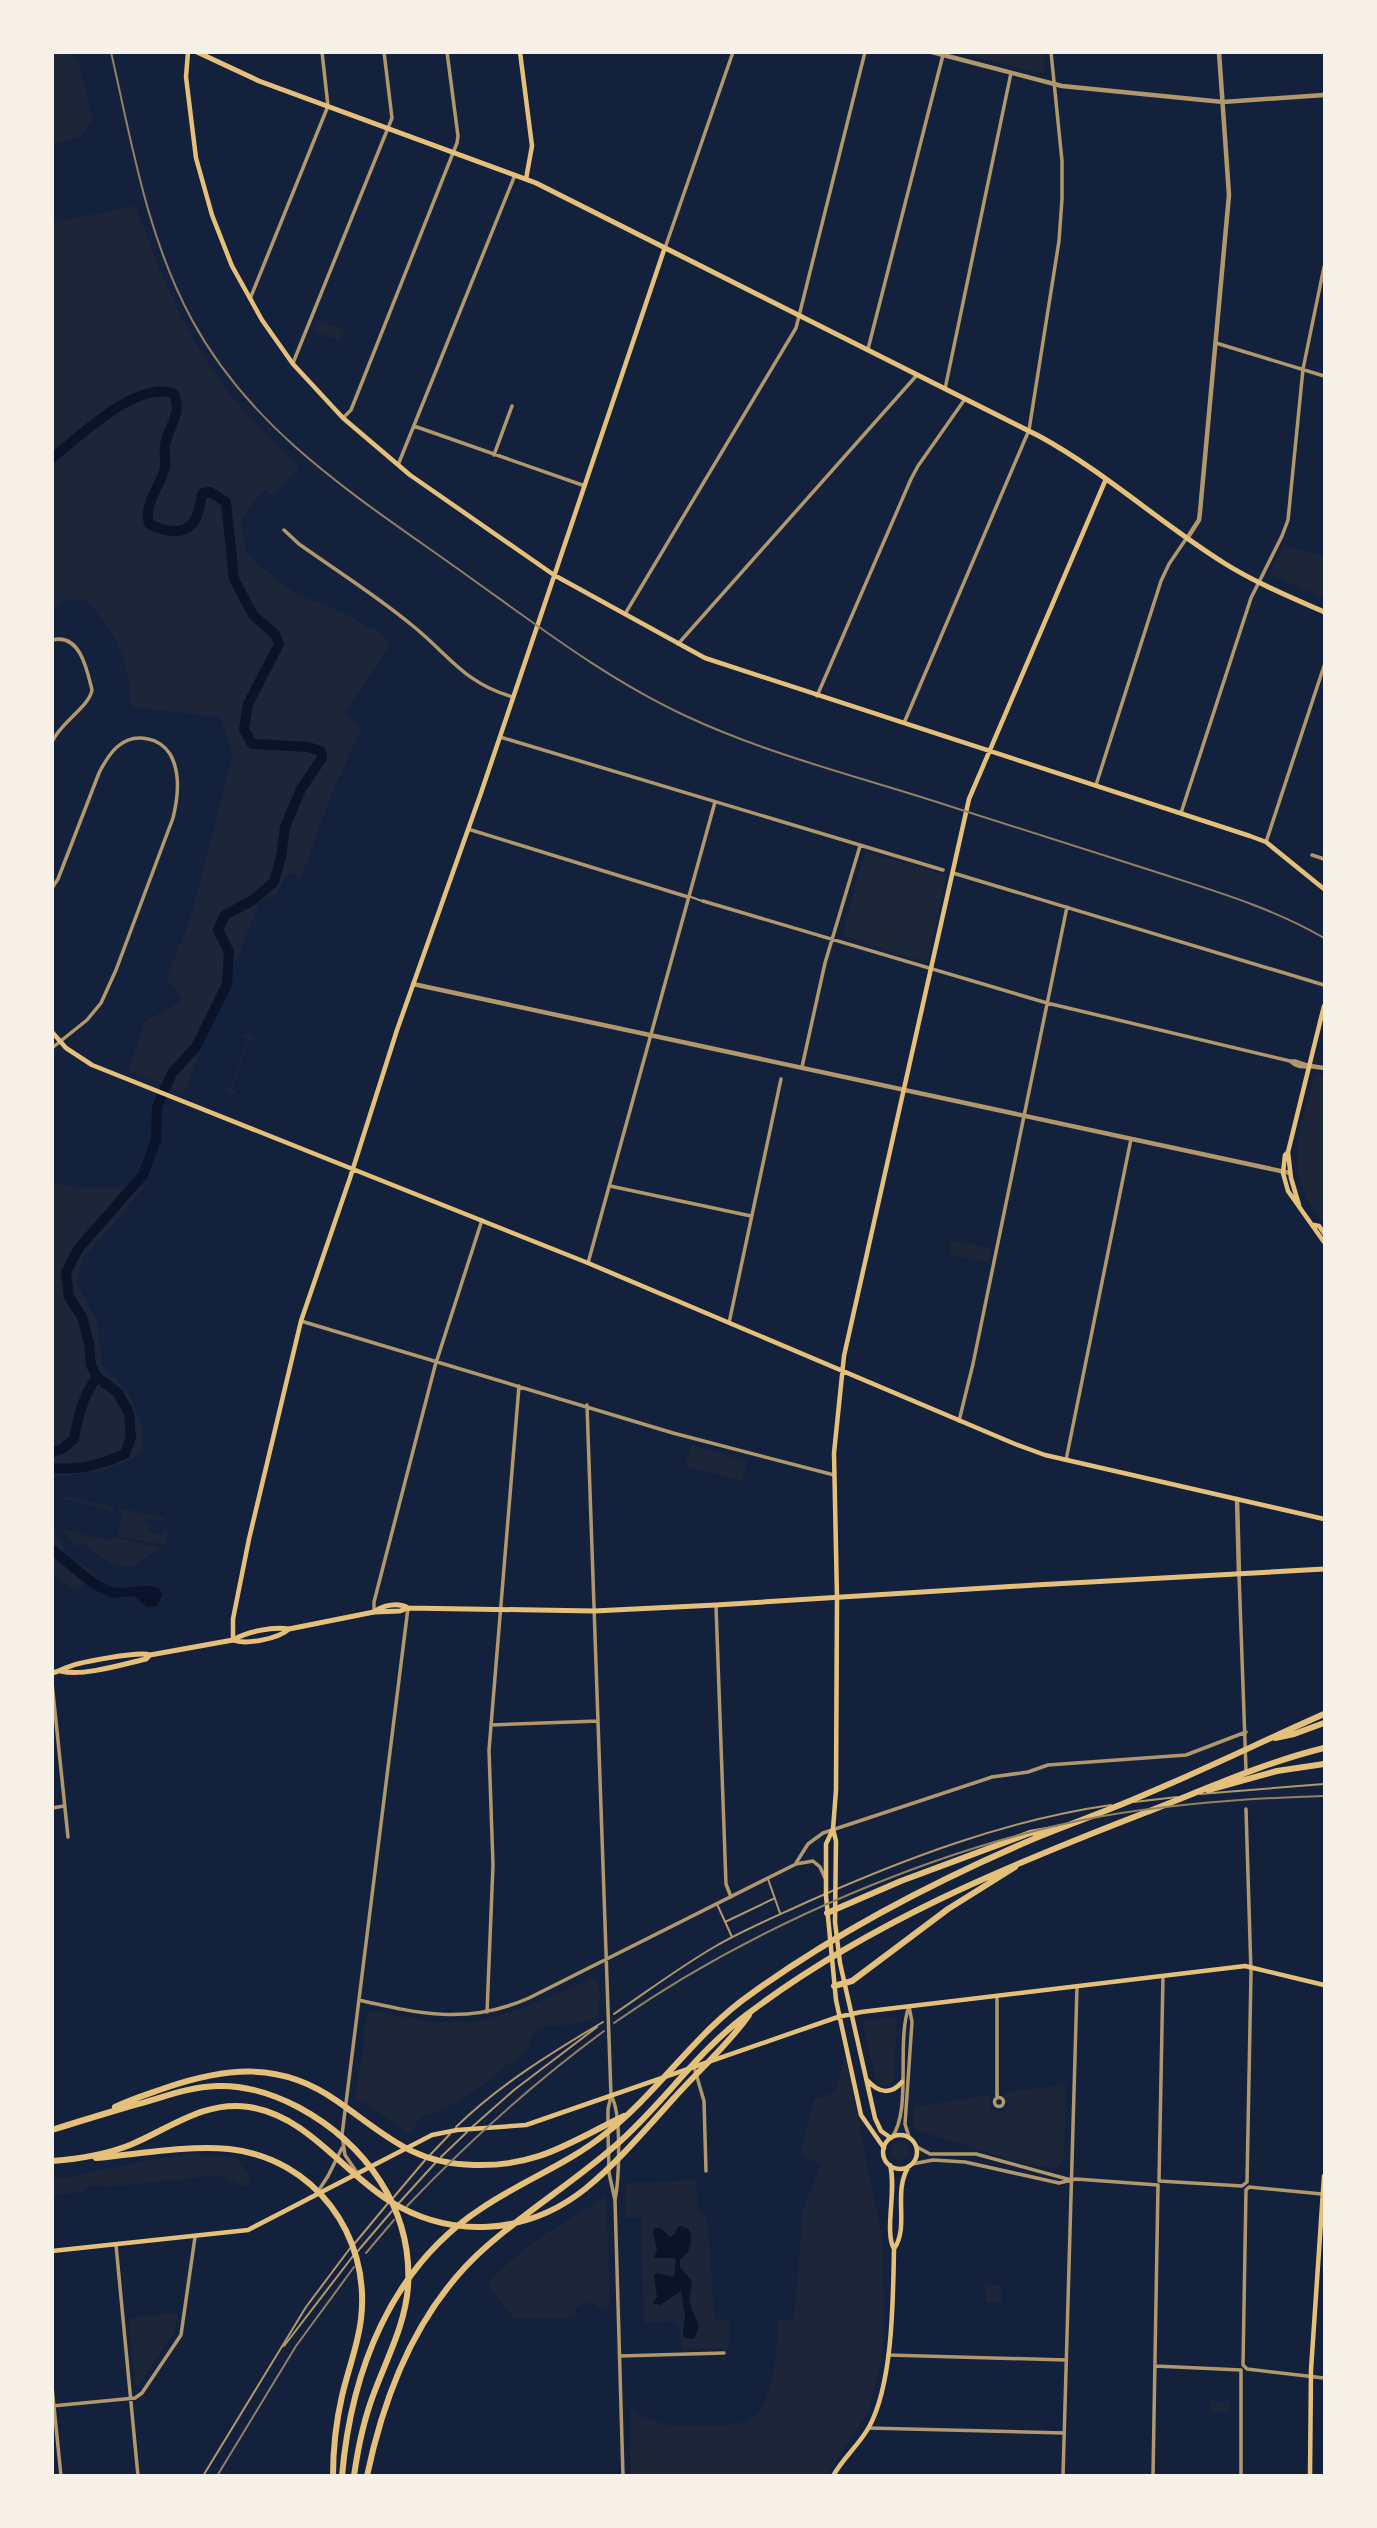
<svg xmlns="http://www.w3.org/2000/svg" width="1377" height="2528" font-family="'Fira Sans',sans-serif">
	<style>
		.green { fill: #1d2539 }
		.water { fill: #0b132b }
		.lines { fill: none; stroke-linecap: round; stroke-linejoin: round }
		.river { stroke: #0b132b; stroke-width: 10 }
		.service { stroke: #b1986c; stroke-width: 2 }
		.minor { stroke: #b1986c; stroke-width: 3.5 }
		.tertiary { stroke: #b1986c; stroke-width: 4.5 }
		.secondary { stroke: #e5c07b; stroke-width: 4.5 }
		.primary { stroke: #e5c07b; stroke-width: 5 }
		.trunk { stroke: #e5c07b; stroke-width: 5 }
		.motorway { stroke: #e5c07b; stroke-width: 6 }
		.rail { stroke: #918062; stroke-width: 2 }
	</style>
	<rect width="100%" height="100%" fill="#14213d"/>
	<path class="green" d="M52,53H64L78,59L93,120L81,137L53,143Z
		M957,53H1044L1045,74Z
		M136,206C160,275 190,348 239,405C257,427 279,446 299,467L273,495L264,489L241,520L245,549L255,562L294,593L348,615L368,628H376L390,645L345,714L362,728L334,788L301,877L288,873L275,895L259,903L184,1093L128,1070L144,1022L176,1004L182,998L166,978L189,923L233,755L220,717L131,707C129,662 117,632 85,600H65L53,607V220L55,222Z
		M317,320L345,330L340,341L313,331Z
		M1284,546L1324,555V598L1269,574Z
		M865,852L946,875L928,959L924,962L842,935Z
		M246,1034L254,1036V1039L249,1040L232,1090L236,1092L234,1095L225,1090L230,1089L247,1039L243,1036Z
		M1318,1075L1324,1076L1323,1223C1281,1170 1299,1136 1314,1077Z
		M53,1183L89,1189L145,1186L83,1259L76,1282L97,1321L102,1364L131,1397L143,1430L141,1453C110,1473 91,1473 55,1476L53,1479Z
		M951,1240L992,1249L989,1263L949,1254Z
		M691,1445L747,1461L742,1481L685,1466Z
		M64,1496L114,1507L112,1514L111,1511L64,1499L62,1503Z
		M119,1508L163,1518L167,1522L146,1518L145,1522L149,1524V1531L162,1535L163,1530L170,1531L165,1545L117,1536L122,1513L119,1512Z
		M52,1529L66,1550L64,1555L97,1574L79,1590C45,1582 52,1557 52,1529Z
		M60,1529L110,1541L112,1538H117L165,1549C155,1550 149,1556 140,1562C119,1576 101,1556 85,1544L76,1546Z
		M593,1978L596,1979L600,1990L598,2017L566,2025H550L536,2031L531,2037L530,2045L521,2058L501,2068L491,2079L461,2099L445,2109L424,2116L418,2121L413,2131L406,2132L370,2106L356,2100L355,2093L364,2046V2027L369,2012L372,2011L434,2022H474L524,2008Z
		M897,2017L894,2081C886,2089 879,2086 875,2077L862,2021Z
		M845,2056L883,2241L884,2332L881,2363L868,2413L827,2475H631L630,2409C661,2427 671,2427 707,2425C720,2425 737,2426 749,2420C776,2405 776,2346 778,2320L794,2319L803,2209L821,2164L800,2155L814,2099L835,2093Z
		M1066,2084L1064,2159L1057,2169L1027,2164L918,2131L913,2123L914,2107L989,2095L990,2109L1000,2113L1006,2110L1008,2104L1003,2093Z
		M891 2151a9 9 0 1 1 18 0a9 9 0 1 1-18 0Z
		M188,2154L235,2157L250,2176L249,2185L244,2186L220,2175L108,2187L92,2185L81,2192L53,2196V2178H64L143,2161Z
		M696,2180L698,2211L707,2218L715,2320H730V2346L727,2348L682,2349L679,2328L674,2322L644,2323L641,2217L625,2218L627,2183Z
		M606,2195L610,2306L599,2308L591,2300L576,2307L575,2317L514,2319L487,2283C509,2262 533,2240 560,2225C576,2215 591,2207 606,2195Z
		M986,2285H1002L1001,2303L986,2302Z
		M178,2313L174,2332L138,2386L135,2383L129,2318Z
		M1211,2401H1229V2412H1210Z"/>
	<path class="water" d="M97,1581C123,1596 142,1580 160,1589L162,1595L157,1606L147,1607L134,1596L111,1598L91,1587Z
		M681,2226L689,2229C693,2241 691,2252 680,2260V2267L692,2281L689,2301L699,2327L694,2339L686,2338L683,2335L685,2315L681,2291L660,2305L652,2303L657,2297L654,2275L657,2273L674,2277L676,2260L674,2258H654L657,2249L653,2232L655,2228H661L670,2237L674,2235L677,2228Z"/>
	<g class="lines">
		<path class="river" d="M52,458C82,435 134,382 173,393C184,413 168,426 165,445C164,452 166,460 165,467C161,487 143,502 149,524C163,531 185,537 195,520C199,513 200,501 203,493L210,492L226,502L234,579L253,615L275,634L279,644L248,704L244,729L252,744L308,747L321,751L322,758L301,789L285,827L281,857L274,882L253,900L225,915L218,930L229,952L227,984L196,1047L172,1073L157,1107L156,1140L143,1175L78,1249L66,1272L69,1297L82,1317L89,1343L91,1365L97,1377L118,1393L129,1413L131,1437L125,1454C101,1464 80,1471 52,1468
			M52,1452L62,1449L74,1439C78,1416 83,1396 97,1377
			M52,1550L93,1583L106,1590"/>
		<path class="service" d="M691,897L702,901
			M1200,1794L1324,1784
			M1134,1802L1177,1797
			M768,1879L780,1913
			M717,1904L732,1937
			M725,1922L775,1898
			M614,2014C648,1991 681,1966 716,1946C745,1929 777,1916 807,1902C904,1859 1006,1820 1111,1805
			M456,2127C499,2085 551,2053 603,2022
			M471,2128L514,2090L597,2027
			M430,2155L450,2134
			M441,2157L467,2132
			M393,2198L426,2159
			M398,2204L437,2161
			M355,2243L389,2202
			M357,2252L392,2211
			M284,2346L353,2256
			M203,2476L306,2307L351,2247"/>
		<path class="minor" d="M665,248L733,52
			M250,299L328,106L322,52
			M1216,343L1324,376
			M868,349L943,55
			M293,363L392,118L384,52
			M945,389L1011,73
			M343,418L351,410L457,143L458,136L447,52
			M414,426L585,486
			M494,455L512,406
			M398,465L515,175
			M284,530L299,544C337,571 377,596 413,626C450,656 464,683 513,697
			M625,614L796,328L865,52
			M52,640C80,633 87,669 92,690C89,707 60,723 52,742
			M678,644L917,375
			M817,696L911,479L918,466L965,399
			M904,723L1029,430L1059,241L1062,199V161L1051,52
			M500,737L943,870
			M1096,785L1161,581L1169,564L1186,539
			M1181,813L1251,598L1282,536L1288,520L1303,369L1324,267
			M468,829L688,897
			M1266,842L1324,666
			M1312,855L1324,859
			M953,873L1324,985
			M52,888L58,879L99,773C109,753 123,733 148,739C156,740 165,746 170,754C181,773 178,798 173,818L116,970L101,1003L87,1020L52,1048
			M703,901L1047,1003L1290,1061H1295L1310,1066
			M1290,1061C1296,1067 1302,1068 1310,1066
			M802,1067L825,963L860,846
			M610,1186L751,1216
			M588,1263L715,802
			M301,1321L673,1433L834,1475
			M729,1323L781,1079
			M587,1405L611,2096L608,2109V2125
			M959,1421L973,1364L1067,907
			M1066,1460L1131,1139
			M1239,1574L1246,1770
			M716,1606L726,1884L731,1897
			M374,1612V1602L435,1366L482,1220
			M52,1683L68,1837
			M491,1725L598,1721
			M52,1808L64,1806
			M796,1863L808,1844L823,1833L992,1777L1028,1772L1048,1765L1186,1755L1246,1732
			M1163,1976L1159,2181L1242,2186L1247,2182L1251,1973L1246,1809
			M997,1996V2098
			M359,2000C420,2014 468,2025 529,1998L796,1864L813,1861L820,1867L825,1878
			M909,2006L912,2022L905,2124L909,2137
			M487,2012L493,1865L489,1750L519,1386
			M694,2067L704,2101L706,2171
			M611,2096C622,2111 619,2180 615,2200L623,2476
			M994.5 2102a4.5 4.5 0 1 1 9 0a4.5 4.5 0 1 1-9 0Z
			M608,2133L609,2173L615,2200
			M892,2137C912,2110 896,2042 909,2006
			M917,2147L930,2154H976L1071,2180
			M912,2164L933,2160L965,2162L1059,2183L1076,2179L1158,2185L1153,2476
			M358,2174L345,2155L342,2135L408,1608
			M317,2193L328,2176L342,2148
			M1322,2194L1249,2187L1246,2190L1243,2365L1247,2369L1324,2378
			M116,2245L138,2476
			M888,2355L1066,2360
			M620,2356L724,2353
			M1155,2366L1241,2370V2476
			M52,2387L61,2476
			M52,2406L135,2398L142,2393L181,2335L195,2237
			M868,2428L1064,2433
			M1063,2476L1077,1987"/>
		<path class="tertiary" d="M932,52L1062,86L1223,102L1324,95
			M1188,537L1199,520L1200,512L1229,195L1219,52
			M413,984L1290,1173
			M1310,1066L1324,1068
			M1237,1499L1239,1574"/>
		<path class="secondary" d="M188,52L186,77L196,158L212,215L232,266L262,320L293,364L343,418L410,475L554,575L705,658L1250,836L1266,842L1324,889
			M520,52L532,146L526,179
			M1324,1006L1288,1152L1285,1155L1283,1173L1288,1191L1324,1242
			M52,1032L66,1048L92,1065L588,1263L1015,1444L1045,1455L1324,1519
			M1288,1152L1291,1178L1299,1205
			M1314,1225L1319,1226L1324,1233
			M233,1640V1619L249,1539L301,1321L350,1178L397,1030L481,793L664,250
			M833,1829L826,1844V1896L836,2000L861,2115L884,2148
			M868,2081C879,2093 891,2095 902,2082
			M883 2152a17 17 0 1 1 34 0a17 17 0 1 1-34 0Z
			M891,2138L881,2131L875,2118L840,1963L835,1922L836,1841L833,1829L836,1790L837,1598L834,1453L844,1356L969,799L1106,479
			M894,2249C910,2226 892,2192 909,2166
			M52,2251L248,2230L432,2135L457,2130L526,2125L838,2017L861,2012L1245,1966L1324,1985
			M833,2476C843,2458 859,2445 869,2427C893,2383 893,2300 894,2249C884,2231 897,2189 890,2165
			M1310,2476L1311,2370L1324,2176"/>
		<path class="primary" d="M374,1612C382,1605 399,1602 408,1608L594,1611L716,1605L1035,1585L1324,1569
			M233,1640C246,1645 278,1639 289,1629
			M61,1671C82,1677 124,1664 146,1659L150,1655
			M52,1673C59,1672 62,1669 68,1667C80,1662 139,1651 150,1655L233,1640C246,1632 273,1626 289,1629L374,1612L400,1611L408,1608"/>
		<path class="trunk" d="M197,52L259,81L536,183L1039,436C1105,472 1160,523 1224,563C1256,583 1290,597 1324,612"/>
		<path class="motorway" d="M1275,1738L1294,1734L1324,1723
			M1208,1790L1277,1771L1324,1764
			M827,1913L901,1881L1030,1833L1053,1829
			M834,1986L852,1981L948,1909L1015,1867
			M115,2107C131,2099 148,2094 165,2088C227,2067 281,2061 337,2101C385,2134 412,2164 474,2165C538,2167 570,2142 624,2116
			M52,2130C80,2121 107,2113 134,2105C162,2098 187,2087 217,2086C245,2085 273,2094 298,2107C365,2143 413,2208 408,2287C405,2325 387,2358 374,2393C364,2419 358,2447 354,2476
			M96,2158C140,2154 186,2145 229,2149C314,2158 371,2235 361,2319C358,2345 348,2370 342,2396C336,2422 333,2449 333,2476
			M52,2161C79,2159 105,2155 130,2145C169,2129 204,2100 249,2107C307,2116 341,2170 388,2200C451,2240 527,2235 585,2189C618,2162 646,2129 674,2098C698,2071 728,2045 749,2015
			M342,2476C351,2371 391,2267 482,2208C522,2181 568,2164 605,2134C659,2092 695,2033 751,1994C837,1932 933,1882 1031,1840C1069,1824 1108,1811 1146,1794C1206,1769 1265,1740 1324,1714
			M367,2476C385,2390 419,2305 487,2246C528,2210 575,2181 616,2145C662,2105 696,2053 745,2016C865,1924 1007,1866 1147,1812C1206,1789 1263,1763 1324,1748"/>
		<path class="rail" d="M111,52C132,144 147,237 192,320C256,438 367,503 472,579C542,629 610,681 688,717C770,755 860,777 946,805C1015,827 1084,849 1153,871C1211,890 1271,907 1324,938
			M614,2023C751,1927 939,1846 1103,1816C1175,1804 1251,1798 1324,1796
			M407,2206C468,2142 533,2083 604,2031
			M366,2253L394,2220
			M217,2476L296,2346L354,2267"/>
	</g>
	<rect width="1377" height="2528" fill="none" stroke="#f6f1e7" stroke-width="108"/>
</svg>
